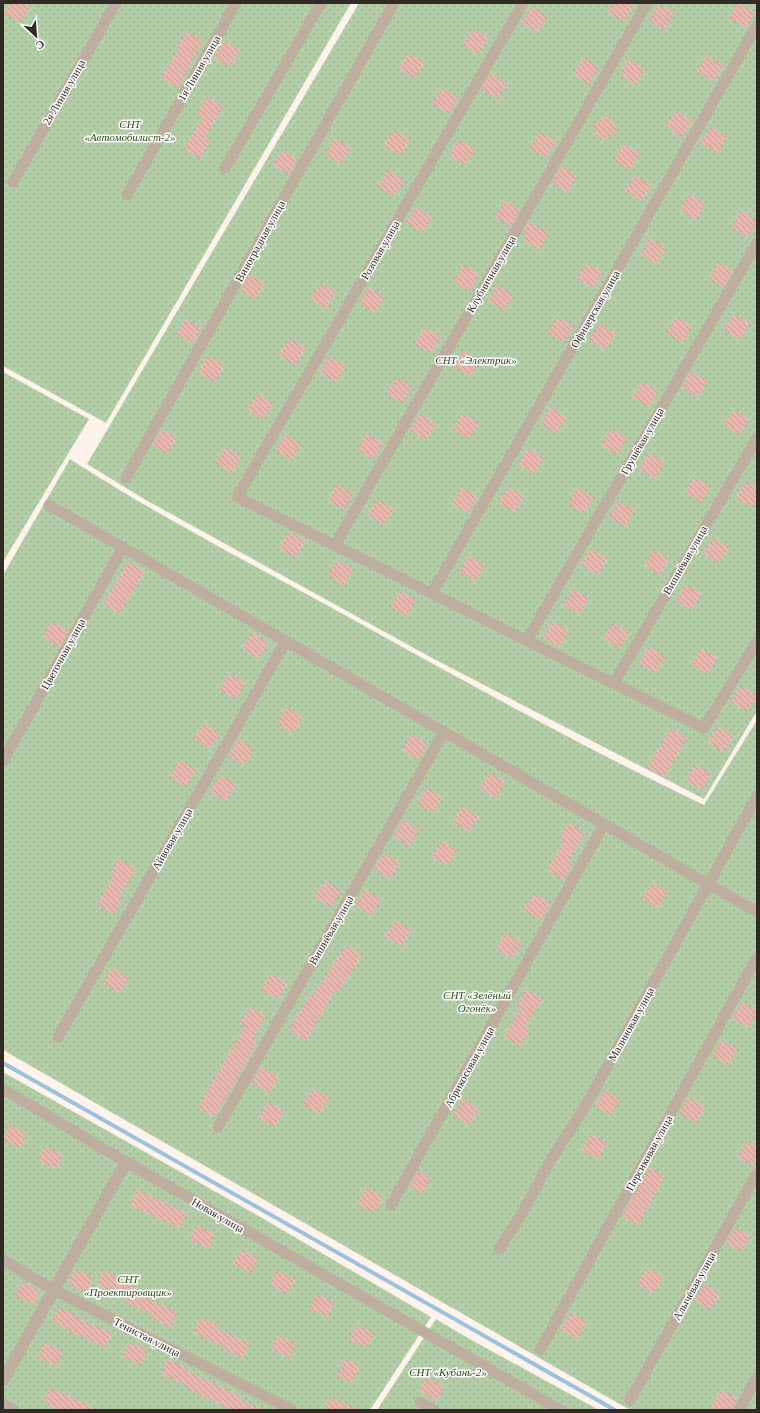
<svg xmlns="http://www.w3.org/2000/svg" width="760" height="1413" font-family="'Times New Roman',serif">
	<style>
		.grass { fill: url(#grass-dots) }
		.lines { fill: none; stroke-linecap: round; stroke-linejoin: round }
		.stream { stroke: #9bc1e1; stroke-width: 4 }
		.building { fill: url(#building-back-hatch) }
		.minor { stroke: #beaea0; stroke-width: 11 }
		.tertiary { stroke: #beaea0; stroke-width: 12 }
		.labels { text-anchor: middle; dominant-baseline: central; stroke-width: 3; stroke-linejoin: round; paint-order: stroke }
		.street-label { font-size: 11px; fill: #312b25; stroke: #fff }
		.park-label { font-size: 11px; font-style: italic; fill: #2a4c16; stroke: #fff }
	</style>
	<defs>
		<pattern id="grass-dots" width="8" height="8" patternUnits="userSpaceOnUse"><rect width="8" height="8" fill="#b3cea7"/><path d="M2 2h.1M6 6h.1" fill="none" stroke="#9ab190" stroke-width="1.8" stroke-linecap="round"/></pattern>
		<pattern id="building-back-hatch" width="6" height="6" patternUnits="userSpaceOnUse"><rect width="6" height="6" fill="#e8b6ac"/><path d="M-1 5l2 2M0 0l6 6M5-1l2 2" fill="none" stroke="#c79d94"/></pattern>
	</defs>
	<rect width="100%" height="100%" fill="#fef3eb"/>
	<path class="grass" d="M3,3H351L106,423L3,366Z
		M359,3H757V711L704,799L432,658L144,499L87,464Z
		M3,372L89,419L3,562Z
		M70,459C155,514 244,560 332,608C455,676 578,745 704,805L757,720V1410H630L3,1050V575Z
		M3,1072L262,1218L431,1317L370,1410H3Z
		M436,1319L466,1337L599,1410H377Z"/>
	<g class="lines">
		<path class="stream" d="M3,1063L615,1410"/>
	</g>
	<path class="building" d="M10,3H24L30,7L20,23L4,13Z
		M612,3H635L624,21L607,12Z
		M738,3L755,12L746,28L729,18Z
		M658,5L675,14L665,30L649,21Z
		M531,7L547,16L538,32L521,23Z
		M473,29L489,38L479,54L463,45Z
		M187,32L203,41L178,88L161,78L179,49L177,48Z
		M224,41L240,50L230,67L214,57Z
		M408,53L424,62L415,78L399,69Z
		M706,55L723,65L713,81L697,71Z
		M583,58L599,68L589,84L573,75Z
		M629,59L645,69L636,85L620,75Z
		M490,73L507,83L497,99L481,89Z
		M442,88L458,98L449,114L432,104Z
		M207,97L223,107L204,139L210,142L200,158L184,149L203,117L197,113Z
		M676,111L692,120L683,137L666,127Z
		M608,115L618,131L601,141L592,125Z
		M711,127L727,137L718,153L701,143Z
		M393,130L410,139L400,155L384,146Z
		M540,132L556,142L546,158L530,148Z
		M334,139L351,148L341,164L325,155Z
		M458,140L475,149L465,165L449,156Z
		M624,144L640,153L630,170L614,160Z
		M282,150L298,159L289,175L273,165Z
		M561,166L577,176L567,192L552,182Z
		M388,170L404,180L394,196L378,187Z
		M635,175L651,185L642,201L625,191Z
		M689,194L705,204L696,220L680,210Z
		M505,201L520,210L511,226L495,217Z
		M416,207L432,217L423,233L406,223Z
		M741,211L757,221L748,237L731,227Z
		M529,222L549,234L539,250L523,240L526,235L523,233Z
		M650,238L666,248L656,264L640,255Z
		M718,262L733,271L723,287L709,279Z
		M586,263L602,272L593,288L577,279Z
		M463,265L479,275L470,291L453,282Z
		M249,274L265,283L255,299L240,290Z
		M320,283L336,292L326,309L310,299Z
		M497,285L513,295L504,311L488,301Z
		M369,287L385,297L375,313L359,303Z
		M733,314L750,323L740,340L724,330Z
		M558,317L574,326L564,343L548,333Z
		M676,317L692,326L683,343L666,333Z
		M185,319L201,328L192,344L176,334Z
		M599,324L615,334L605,350L589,340Z
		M424,328L440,337L431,353L415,344Z
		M289,339L305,348L295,365L279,355Z
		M463,351L479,361L470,377L454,367Z
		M208,356L224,366L215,382L198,372Z
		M329,357L346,366L336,382L320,372Z
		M691,371L708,381L698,397L682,387Z
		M396,378L412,387L403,403L386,394Z
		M642,381L658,391L649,407L632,397Z
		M257,394L273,403L263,419L247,410Z
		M550,407L566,417L557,433L541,424Z
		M733,410L749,419L740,435L724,425Z
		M462,413L479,423L469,439L453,429Z
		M420,414L436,424L426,440L410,431Z
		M162,429L177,438L167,454L152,445Z
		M611,429L627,438L617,455L601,445Z
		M366,434L383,443L373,459L357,450Z
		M285,435L301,444L292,460L275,451Z
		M225,447L241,457L232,473L215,463Z
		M528,449L544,458L534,474L518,465Z
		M649,453L665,462L655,479L639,469Z
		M694,477L710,487L701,503L685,493Z
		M745,482L757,488V499L752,507L736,498Z
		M337,484L353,494L344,510L328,500Z
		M462,487L478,497L468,513L452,504Z
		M508,487L524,496L515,512L499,503Z
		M577,488L594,497L584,513L568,504Z
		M377,499L394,509L384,525L368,515Z
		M619,501L635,511L625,527L609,517Z
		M289,532L305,541L296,557L279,548Z
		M713,538L729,547L720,563L703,554Z
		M591,549L607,559L598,575L581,565Z
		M653,550L669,559L660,575L644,566Z
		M469,556L485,565L476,581L459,572Z
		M337,560L353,569L344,586L328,576Z
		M129,562L145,572L119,614L103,604Z
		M686,585L702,594L692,610L676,601Z
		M573,589L589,598L580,614L564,605Z
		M400,591L416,600L406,616L390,607Z
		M52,621L68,631L59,647L43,637Z
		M553,621L569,631L560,647L543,637Z
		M613,623L629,633L620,649L603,639Z
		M252,633L268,643L258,659L242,649Z
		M649,647L665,657L655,673L639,663Z
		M701,649L718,658L708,674L692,665Z
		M229,674L245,683L236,699L219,690Z
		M740,686L757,695L747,712L731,702Z
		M287,707L303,717L293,733L277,723Z
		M203,723L219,733L210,749L194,739Z
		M718,726L734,736L724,752L708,743Z
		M671,729L687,738L664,777L647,768Z
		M411,734L428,744L418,760L402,750Z
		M238,739L254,749L244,765L228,756Z
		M179,760L196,770L186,786L170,777Z
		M695,765L711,774L702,790L685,781Z
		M489,772L505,782L496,798L480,788Z
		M220,775L236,785L226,801L210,791Z
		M426,788L443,797L433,813L417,804Z
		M462,807L479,816L469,832L453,823Z
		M403,820L419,830L410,846L394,837Z
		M569,823L585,833L568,861L573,864L563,880L547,870L564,842L559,839Z
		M441,841L457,850L448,866L432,857Z
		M384,853L400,863L390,879L374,869Z
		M119,859L136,869L119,897L122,899L113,915L97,905L113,877L110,875Z
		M325,881L341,891L331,907L315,897Z
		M652,883L668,892L658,908L642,899Z
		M365,890L381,899L372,915L355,906Z
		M534,894L550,903L541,920L524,910Z
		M395,920L411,930L402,946L385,937Z
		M506,933L522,943L512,959L496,949Z
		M346,945L362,955L338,993L335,991L306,1040L289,1030L311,994L313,996Z
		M112,968L129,977L119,993L103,984Z
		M271,973L287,983L278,999L261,989Z
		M526,989L542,999L525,1027L530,1030L520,1046L504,1036L521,1008L517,1005Z
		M742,1002L757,1011L748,1028L732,1018Z
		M250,1007L266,1016L252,1040L256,1043L247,1059L248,1060L214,1117L198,1108L245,1025L240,1023Z
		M722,1040L738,1049L728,1065L712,1056Z
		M261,1067L279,1077L269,1093L251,1083Z
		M313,1088L329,1098L319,1114L303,1104Z
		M604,1090L620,1099L611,1116L595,1106Z
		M689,1097L705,1107L695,1123L679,1113Z
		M462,1099L479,1109L469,1125L453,1116Z
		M268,1102L284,1111L275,1127L259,1118Z
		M9,1125L27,1133L21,1148L3,1140Z
		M591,1134L607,1143L598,1159L581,1150Z
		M747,1141L757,1147V1161L754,1166L737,1157Z
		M44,1146L63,1155L56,1169L38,1161Z
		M649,1167L665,1176L638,1225L622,1216Z
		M418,1171L431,1178L422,1194L409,1187Z
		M367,1187L383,1197L374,1213L357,1203Z
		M137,1190L186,1213L180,1228L130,1205Z
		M196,1225L215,1234L208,1248L190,1240Z
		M735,1227L750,1236L741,1252L726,1243Z
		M240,1250L258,1258L252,1273L233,1265Z
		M647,1268L663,1277L653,1294L637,1284Z
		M75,1269L93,1278L86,1292L68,1284Z
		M104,1270L122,1279L121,1282L150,1295L148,1299L177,1312L171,1327L152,1319L154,1315L125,1302L126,1298L97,1285Z
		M276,1271L295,1279L288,1294L270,1286Z
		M22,1282L40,1290L34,1304L15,1296Z
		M704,1284L720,1294L710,1310L694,1300Z
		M316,1294L334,1302L328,1317L309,1309Z
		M59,1308L77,1316V1318L112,1333L105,1348L52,1322Z
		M571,1313L587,1322L578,1339L561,1329Z
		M200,1318L219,1326L218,1329L249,1343L243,1358L224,1350L225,1347L194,1333Z
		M356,1325L374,1333L368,1347L349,1340Z
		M278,1335L296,1343L290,1358L271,1350Z
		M129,1342L148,1350L141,1365L123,1357Z
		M44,1343L63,1351L56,1366L38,1358Z
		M168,1359L186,1367L185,1370L240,1396L239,1399L264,1410H232L187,1389L188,1386L161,1374Z
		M345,1359L360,1365L352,1383L337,1377Z
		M427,1377L445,1387L437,1401L419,1391Z
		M50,1388L99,1410H59L44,1403Z
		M721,1390L737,1399L732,1410H718L712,1406Z
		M330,1397L360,1410H324Z"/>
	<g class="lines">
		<path class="minor" d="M523,3L237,497L704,728L757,641
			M225,168L321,3
			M13,182L116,3
			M127,195L236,3
			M126,478L394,3
			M49,505L757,912
			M335,545L647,3
			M432,593L757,25
			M527,640L757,243
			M614,683L757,438
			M3,761L123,547
			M58,1037L286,641
			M3,1089L126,1162L561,1410
			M218,1127L444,732
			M391,1205L604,824
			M499,1249L524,1210L550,1161L586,1105L757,796
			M3,1260L54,1290L292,1410
			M540,1350L757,957
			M630,1400L757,1173
			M420,1402L434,1410
			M3,1404L14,1410
			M739,1410L757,1377"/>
		<path class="tertiary" d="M3,1380L126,1162"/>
	</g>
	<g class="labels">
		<g class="street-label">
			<text transform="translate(199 68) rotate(-60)">1я Линия улица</text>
			<text transform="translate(64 92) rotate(-60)">2я Линия улица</text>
			<text transform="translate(260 241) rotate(-61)">Виноградная улица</text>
			<text transform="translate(380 250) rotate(-60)">Розовая улица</text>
			<text transform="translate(491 274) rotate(-60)">Клубничная улица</text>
			<text transform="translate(595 309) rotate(-60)">Офицерская улица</text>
			<text transform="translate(642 441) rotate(-60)">Грушёвая улица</text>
			<text transform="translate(685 560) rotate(-60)">Вишнёвая улица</text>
			<text transform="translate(63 654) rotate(-61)">Цветочная улица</text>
			<text transform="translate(172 839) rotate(-60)">Айвовая улица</text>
			<text transform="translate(331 930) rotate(-60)">Вишнёвая улица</text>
			<text transform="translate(631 1024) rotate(-61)">Малиновая улица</text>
			<text transform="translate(469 1067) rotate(-61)">Абрикосовая улица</text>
			<text transform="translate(649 1153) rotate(-61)">Персиковая улица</text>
			<text transform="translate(218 1215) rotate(30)">Новая улица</text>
			<text transform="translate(694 1286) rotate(-61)">Алычёвая улица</text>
			<text transform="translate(147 1337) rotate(27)">Тенистая улица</text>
		</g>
		<g class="park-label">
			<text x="130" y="124">СНТ<tspan x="130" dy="13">«Автомобилист-2»</tspan></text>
			<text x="476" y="360">СНТ «Электрик»</text>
			<text x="477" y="995">СНТ «Зелёный<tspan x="477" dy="13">Огонёк»</tspan></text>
			<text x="128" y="1279">СНТ<tspan x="128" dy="13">«Проектировщик»</tspan></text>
			<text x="448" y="1372">СНТ «Кубань-2»</text>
		</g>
	</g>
	<rect width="760" height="1413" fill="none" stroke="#312b25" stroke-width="8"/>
	<g transform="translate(36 36) rotate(154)" stroke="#ffffff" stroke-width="3" paint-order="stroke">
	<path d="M0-3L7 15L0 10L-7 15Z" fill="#312b25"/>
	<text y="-6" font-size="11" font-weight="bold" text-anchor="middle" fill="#312b25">С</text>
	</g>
</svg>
